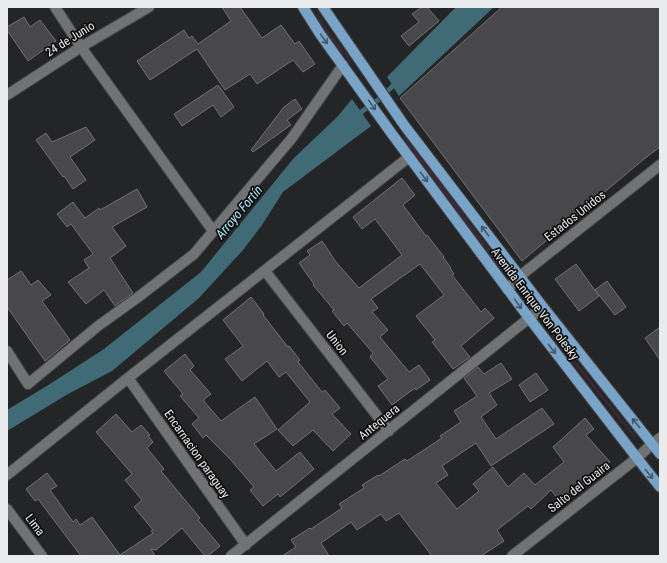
<svg xmlns="http://www.w3.org/2000/svg" width="667" height="563" font-family="'Roboto Condensed',sans-serif">
<style>
.green{fill:#392936}
.water{fill:#406b76}
.lines{fill:none;stroke-linecap:round;stroke-linejoin:round}
.stream{stroke:#406b76;stroke-width:5}
.building{fill:#48474a;stroke:#727174}
.minor-casing{stroke:#424345;stroke-width:12}
.major-casing{stroke:#424345;stroke-width:12}
.minor{stroke:#717274;stroke-width:10}
.major{stroke:#79a3c7;stroke-width:10}
.oneway{stroke:#44586b}
.labels{text-anchor:middle;dominant-baseline:central;stroke-width:3.5;stroke-linejoin:round;paint-order:stroke}
.street-label{font-size:12px;fill:#eaebec;stroke:#0e0e0f}
.water-label{font-size:13px;font-style:italic;fill:#afebfc;stroke:#0e0e0f}
</style>
<rect width="100%" height="100%" fill="#242527"/>
<!-- green -->
<path class="green" d="M317 13H318L326 27 349 57 354 67C339 51 326 34 316 15L315 14Z
M402 133 410 142 502 266 501 268H499L407 144Z
M553 335H554L636 436 635 439 552 337Z"/>
<!-- water -->
<path class="water" d="M456 7H494L399 96 387 77Z
M352 99 371 126 283 192 262 225 243 250 199 298 112 371 68 394 7 431V410L50 384 104 349 201 272 293 159 338 116Z"/>
<g class="lines">
<!-- stream -->
<path class="stream" d="M357 115 378 100 397 82"/>
</g>
<!-- building -->
<path class="building" d="M222 7H240L262 38 281 25 295 44 299 41 315 64 303 72 293 60 257 84 250 74 225 90 197 49 150 80 137 61 184 30 189 38 192 36 198 44 231 21Z
M422 7H427L439 21 409 46 401 36 419 22 412 14Z
M502 7H660V147L644 159 522 261 400 98Z
M24 17 30 27 40 20 56 41 28 61 7 30V27Z
M218 85 234 107 221 117 213 105 182 126 174 114Z
M295 99 302 109 287 120 291 125 253 152 251 150 284 107Z
M86 127 95 140 70 157 86 180 73 189 64 176 63 177 36 140 46 133 52 142Z
M402 178 415 195 403 205 426 236 427 235 444 257H443L451 268H450L454 274 452 275 481 312 485 308 494 318 461 346 470 357 453 369 432 342 435 340 416 316 444 295 420 264 371 299 378 308 372 312 388 330 380 337 409 372 419 365 430 380 416 390 415 388 392 405 378 386 388 379 370 357 373 353 347 323 344 326 332 311 334 310 313 285 314 284 299 263 310 255 307 251 322 241 336 262 359 288 402 255 375 219 362 229 353 217Z
M137 189 147 207 112 227 126 246 110 258 133 293 115 306 104 290 86 304 68 282 89 268 84 260 93 254 71 224 67 227 57 214 73 202 85 218 99 208 100 210Z
M576 264 599 296 579 311 555 279Z
M21 271 31 285 38 280 51 295 42 301 70 340 45 361 7 307V280Z
M607 281 626 307 615 315 595 290Z
M251 297 264 314 263 315 288 347 289 346 300 360 298 362 322 392 325 390 340 408 332 414 351 434 333 451 313 430 293 446 278 430 310 402 286 372 279 377 267 361 242 381 225 359 243 346 223 320Z
M660 327V360L645 338Z
M185 354 194 366 190 370 211 394 203 400 221 421 255 397 277 429 254 444 276 471 300 452 314 469 280 497 278 494 263 506 250 490 254 487 230 459 206 435 203 438 192 424 199 418 180 396 183 394 164 371Z
M501 363 512 379 489 393 497 405 481 417 496 439 542 408 554 424 491 466 476 443 442 466 448 475 436 483 457 509 479 491 473 484 493 467 508 487 524 473 535 485 564 462 553 447 585 418 594 429 586 435 610 462 561 503 551 490 531 509 528 506 497 530 504 541 481 556H432L399 513 386 521 381 514 357 530 351 522 321 543 329 556H282L296 547 291 540 310 528 311 529 342 508 339 504 364 488 362 485 378 475 379 476 405 459 407 461 442 438 440 436 461 422 454 411 477 396 464 378 478 367 484 374Z
M536 373 548 390 530 402 519 385Z
M116 414 132 432 141 425 150 435 148 436 153 442 147 448 164 469 161 471 200 518 198 520 220 546 208 556H205L182 528 156 550 151 549 155 556H81L38 499 35 501 26 489 47 473 57 486 50 490 73 522 76 519 80 525 92 517 120 555 153 533 151 531 153 530 134 507 142 500 125 480 132 474 96 432Z"/>
<g class="lines">
<!-- minor casing -->
<g class="minor-casing">
<path id="minor" d="M55 7 81 47 213 231
M7 95 81 47 149 7
M265 271 389 431
M507 289 520 276 660 165
M7 351 28 384 98 326 137 298 194 254 292 138 343 65
M128 378 246 545
M7 475 128 378 409 157
M7 509 42 556
M231 556 543 307
M512 556 637 458 652 444 660 438"/>
</g>
<!-- major casing -->
<g class="major-casing">
<path id="major" d="M303 7 320 34 392 134 529 318 637 458 660 487
M323 7 404 125 543 307 660 454"/>
</g>
<!-- minor -->
<use href="#minor" class="minor"/>
<!-- major -->
<use href="#major" class="major"/>
</g>
<!-- one-way arrows -->
<defs><path id="oneway-shaft" d="M-6 0H5M1.5-3L5.5 0L1.5 3" fill="none" stroke-width="1.6" stroke-linecap="round" stroke-linejoin="round"/></defs>
<g class="oneway">
<use href="#oneway-shaft" transform="translate(324 39) rotate(54)"/>
<use href="#oneway-shaft" transform="translate(372 105) rotate(55)"/>
<use href="#oneway-shaft" transform="translate(424 177) rotate(53)"/>
<use href="#oneway-shaft" transform="translate(485 231) rotate(-127)"/>
<use href="#oneway-shaft" transform="translate(518 304) rotate(54)"/>
<use href="#oneway-shaft" transform="translate(552 349) rotate(52)"/>
<use href="#oneway-shaft" transform="translate(636 423) rotate(-129)"/>
<use href="#oneway-shaft" transform="translate(649 474) rotate(51)"/>
</g>
<g class="labels">
<!-- street labels -->
<g class="street-label">
<text transform="translate(70 39) rotate(-32)">24 de Junio</text>
<text transform="translate(575 216) rotate(-38)">Estados Unidos</text>
<text transform="translate(535 304) rotate(53)">Avenida Enrique Von Polesky</text>
<text transform="translate(337 343) rotate(52)">Union</text>
<text transform="translate(379 422) rotate(-39)">Antequera</text>
<text transform="translate(197 454) rotate(55)">Encarnacion paraguay</text>
<text transform="translate(579 487) rotate(-38)">Salto del Guaira</text>
<text transform="translate(35 525) rotate(53)">Lima</text>
</g>
<!-- water labels -->
<g class="water-label">
<text transform="translate(239 212) rotate(-50)">Arroyo Fortín</text>
</g>
</g>
<!-- border -->
<rect width="667" height="563" fill="none" stroke="#eaebec" stroke-width="16"/>
</svg>
